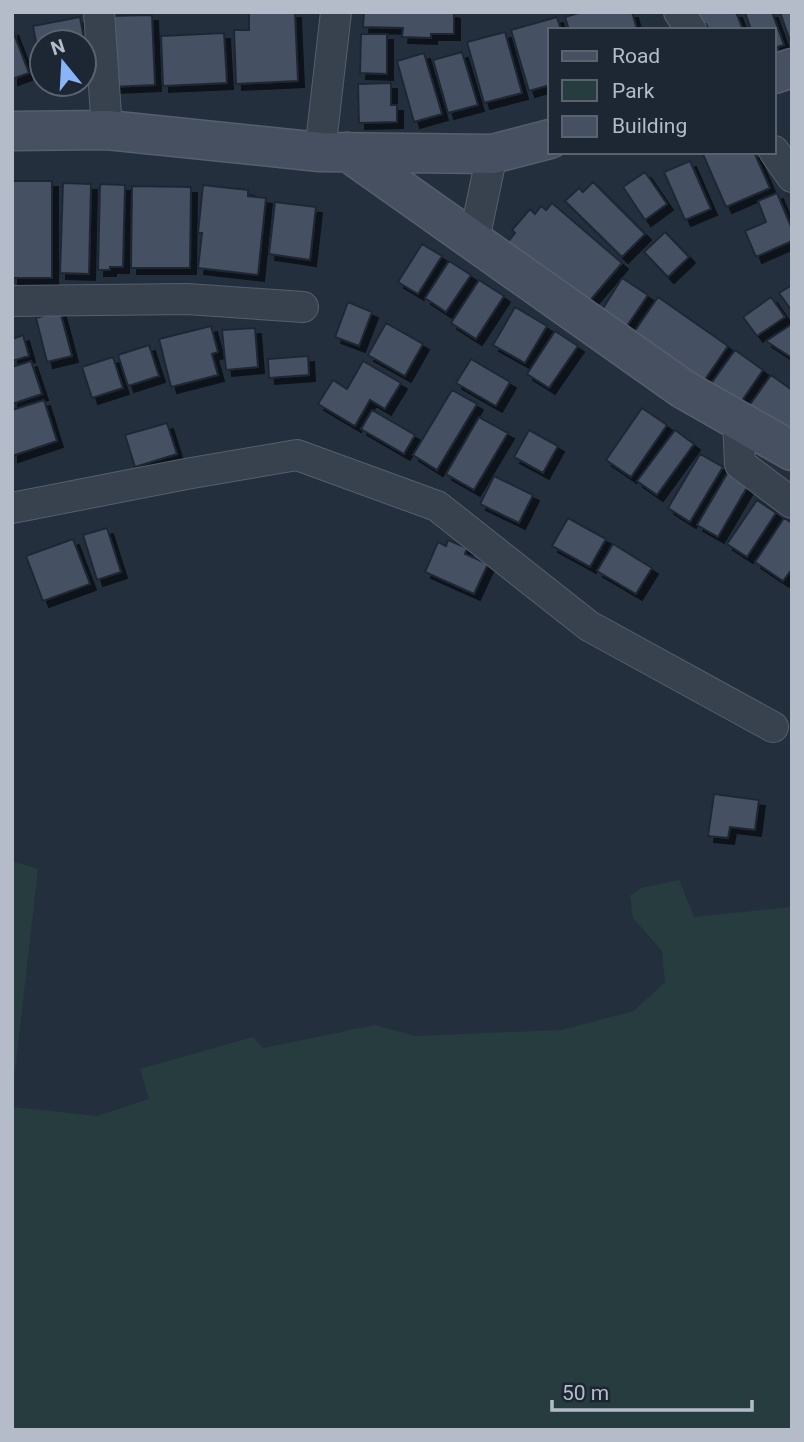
<svg xmlns="http://www.w3.org/2000/svg" width="804" height="1442" font-family="Roboto,sans-serif">
<style>
.green{fill:#263c3f}
.building{fill:#455162;stroke:#1f2835;stroke-width:2;filter:url(#shadow)}
.lines{fill:none;stroke-linecap:round;stroke-linejoin:round}
.street-casing{stroke:#565f6c;stroke-width:32}
.secondary-casing{stroke:#565f6c;stroke-width:41}
.street{stroke:#38414e;stroke-width:30}
.secondary{stroke:#465061;stroke-width:38}
</style>
<defs>
<filter id="shadow"><feDropShadow dx="6" dy="6" stdDeviation="0" flood-color="#0009"/></filter>
</defs>
<rect width="100%" height="100%" fill="#242f3e"/>
<!-- green -->
<path class="green" d="M12 861 38 869 12 1098Z
M679 880 694 917 792 907V1430H12V1107L97 1116 149 1099 140 1069 253 1037 263 1048 375 1025 415 1036 561 1030 634 1011 665 982 662 951 633 918 630 896 641 888Z"/>
<!-- building -->
<path class="building" d="M249 12H295L298 81 236 84 234 30H249Z
M364 12H451L454 13V34H431V38L402 37 403 28 363 27Z
M582 12H632L637 29 642 27 643 30H569L565 17Z
M696 12H736L743 30H709L706 24 701 26Z
M745 12H772L784 45 774 48V30H751Z
M780 12H792V41H790Z
M152 15 155 85 111 87 108 16Z
M80 17 89 66 84 67V42H42V74L33 26Z
M557 17 561 30H550V85L529 91 511 30Z
M12 29 29 73 12 79Z
M505 32 522 93 484 103 467 42Z
M224 33 227 83 163 86 161 36Z
M361 34H387V74L360 73Z
M462 52 478 105 448 113 433 60Z
M424 53 442 114 414 122 397 61Z
M391 83V105H397V122L359 123 358 84Z
M702 152H754L770 188 726 207Z
M690 161 711 209 685 220 664 172Z
M645 172 667 204 645 220 623 187Z
M12 181H52V278H12Z
M593 182 645 234 622 257 565 201 579 188 583 192Z
M63 183 91 184 89 274 60 273Z
M100 184 125 185 123 267H110V270H98Z
M203 185 248 190V196L266 198 258 275 198 268 202 233H198Z
M132 186 191 187 190 268H131Z
M777 193 792 229V241L756 257 745 231 766 222 758 201Z
M275 202 316 207 310 260 269 254Z
M552 203 622 263 588 303 545 268 542 272 507 243 515 233 512 230 530 209 535 214 541 206 546 210Z
M665 232 689 257 668 277 644 252Z
M422 244 442 256 418 294 398 282Z
M449 261 471 275 446 312 425 298Z
M622 278 648 295 627 326 602 310Z
M479 280 504 296 476 339 451 323Z
M792 285V311L779 293Z
M658 297 728 346 704 381 634 332Z
M771 297 785 317 757 336 743 317Z
M348 302 372 312 359 346 335 337Z
M515 307 547 326 525 363 493 345Z
M60 311 72 356 47 362 36 318Z
M386 323 423 344 405 376 368 355Z
M792 324V358L766 341Z
M211 326 218 352 212 354 218 375 171 387 159 339Z
M255 328 258 367 226 370 222 330Z
M555 331 578 346 549 388 527 374Z
M23 335 29 356 12 361V339Z
M149 345 159 376 128 386 118 355Z
M735 350 763 370 739 405 710 385Z
M308 356 309 375 269 378 268 359Z
M113 357 123 388 92 398 82 367Z
M471 359 510 382 496 406 456 383Z
M31 361 42 394 12 404V367Z
M363 361 401 383 385 409 370 400 355 426 318 404 333 380 347 389Z
M771 375 792 390V428L785 437 746 410Z
M452 390 477 404 437 470 413 455Z
M44 400 57 441 12 456V410Z
M642 408 667 425 631 477 606 460Z
M372 410 415 435 404 454 361 429Z
M479 417 508 433 474 490 446 474Z
M167 423 177 454 135 467 125 435Z
M529 430 558 446 543 473 514 457Z
M675 430 694 444 657 495 637 481Z
M700 454 723 467 690 522 668 508Z
M728 472 749 484 718 537 697 525Z
M494 476 533 495 519 523 480 504Z
M757 500 776 513 747 557 727 544Z
M568 518 606 539 590 567 552 546Z
M784 518 792 523V569L783 581 755 562Z
M107 528 121 572 97 580 83 535Z
M73 539 90 584 43 601 26 556Z
M448 540 467 548 465 554 488 564 474 594 425 572 438 542 446 546Z
M613 544 652 568 636 594 597 571Z
M714 794 759 800 755 830 730 827 728 838 708 836Z"/>
<g class="lines">
<!-- street casing -->
<g class="street-casing">
<path id="street" d="M99 12 107 130
M679 12 691 30
M774 151 792 177
M320 152 336 12
M474 240 492 154
M12 301 187 299 303 307
M738 421 740 464 792 503
M12 508 186 474 297 455 437 506 589 626 773 727"/>
</g>
<!-- secondary casing -->
<g class="secondary-casing">
<path id="secondary" d="M774 74 792 68
M12 131 107 130 320 152 492 154 550 139
M348 152 683 389 792 451"/>
</g>
<!-- street -->
<use href="#street" class="street"/>
<!-- secondary -->
<use href="#secondary" class="secondary"/>
</g>
<!-- border -->
<rect width="804" height="1442" fill="none" stroke="#b4bcc9" stroke-width="28"/>
<!-- legend -->
<rect x="548" y="28" width="228" height="126" fill="#1d2633" stroke="#59626f" stroke-width="2"/>
<rect x="562" y="51" width="35" height="10" fill="#465061" stroke="#59626f" stroke-width="2"/>
<text x="612" y="63" font-size="21" fill="#b4bcc9">Road</text>
<rect x="562" y="80" width="35" height="21" fill="#263c3f" stroke="#59626f" stroke-width="2"/>
<text x="612" y="98" font-size="21" fill="#b4bcc9">Park</text>
<rect x="562" y="116" width="35" height="21" fill="#455162" stroke="#59626f" stroke-width="2"/>
<text x="612" y="133" font-size="21" fill="#b4bcc9">Building</text>
<!-- north arrow -->
<g transform="translate(63 63) rotate(342)"><circle r="33" fill="#1d2633" stroke="#59626f" stroke-width="2"/>
<path d="M0-5L12 26L0 18L-12 26Z" fill="#8ab4f8"/>
<text y="-10" font-size="19" font-weight="bold" text-anchor="middle" fill="#b4bcc9">N</text>
</g>
<!-- scale -->
<path d="M552 1400v10h200v-10" fill="none" stroke="#b4bcc9" stroke-width="3.5"/>
<text x="562" y="1400" font-size="21" fill="#b4bcc9" stroke="#1d2633" stroke-width="5" paint-order="stroke">50 m</text>
</svg>
